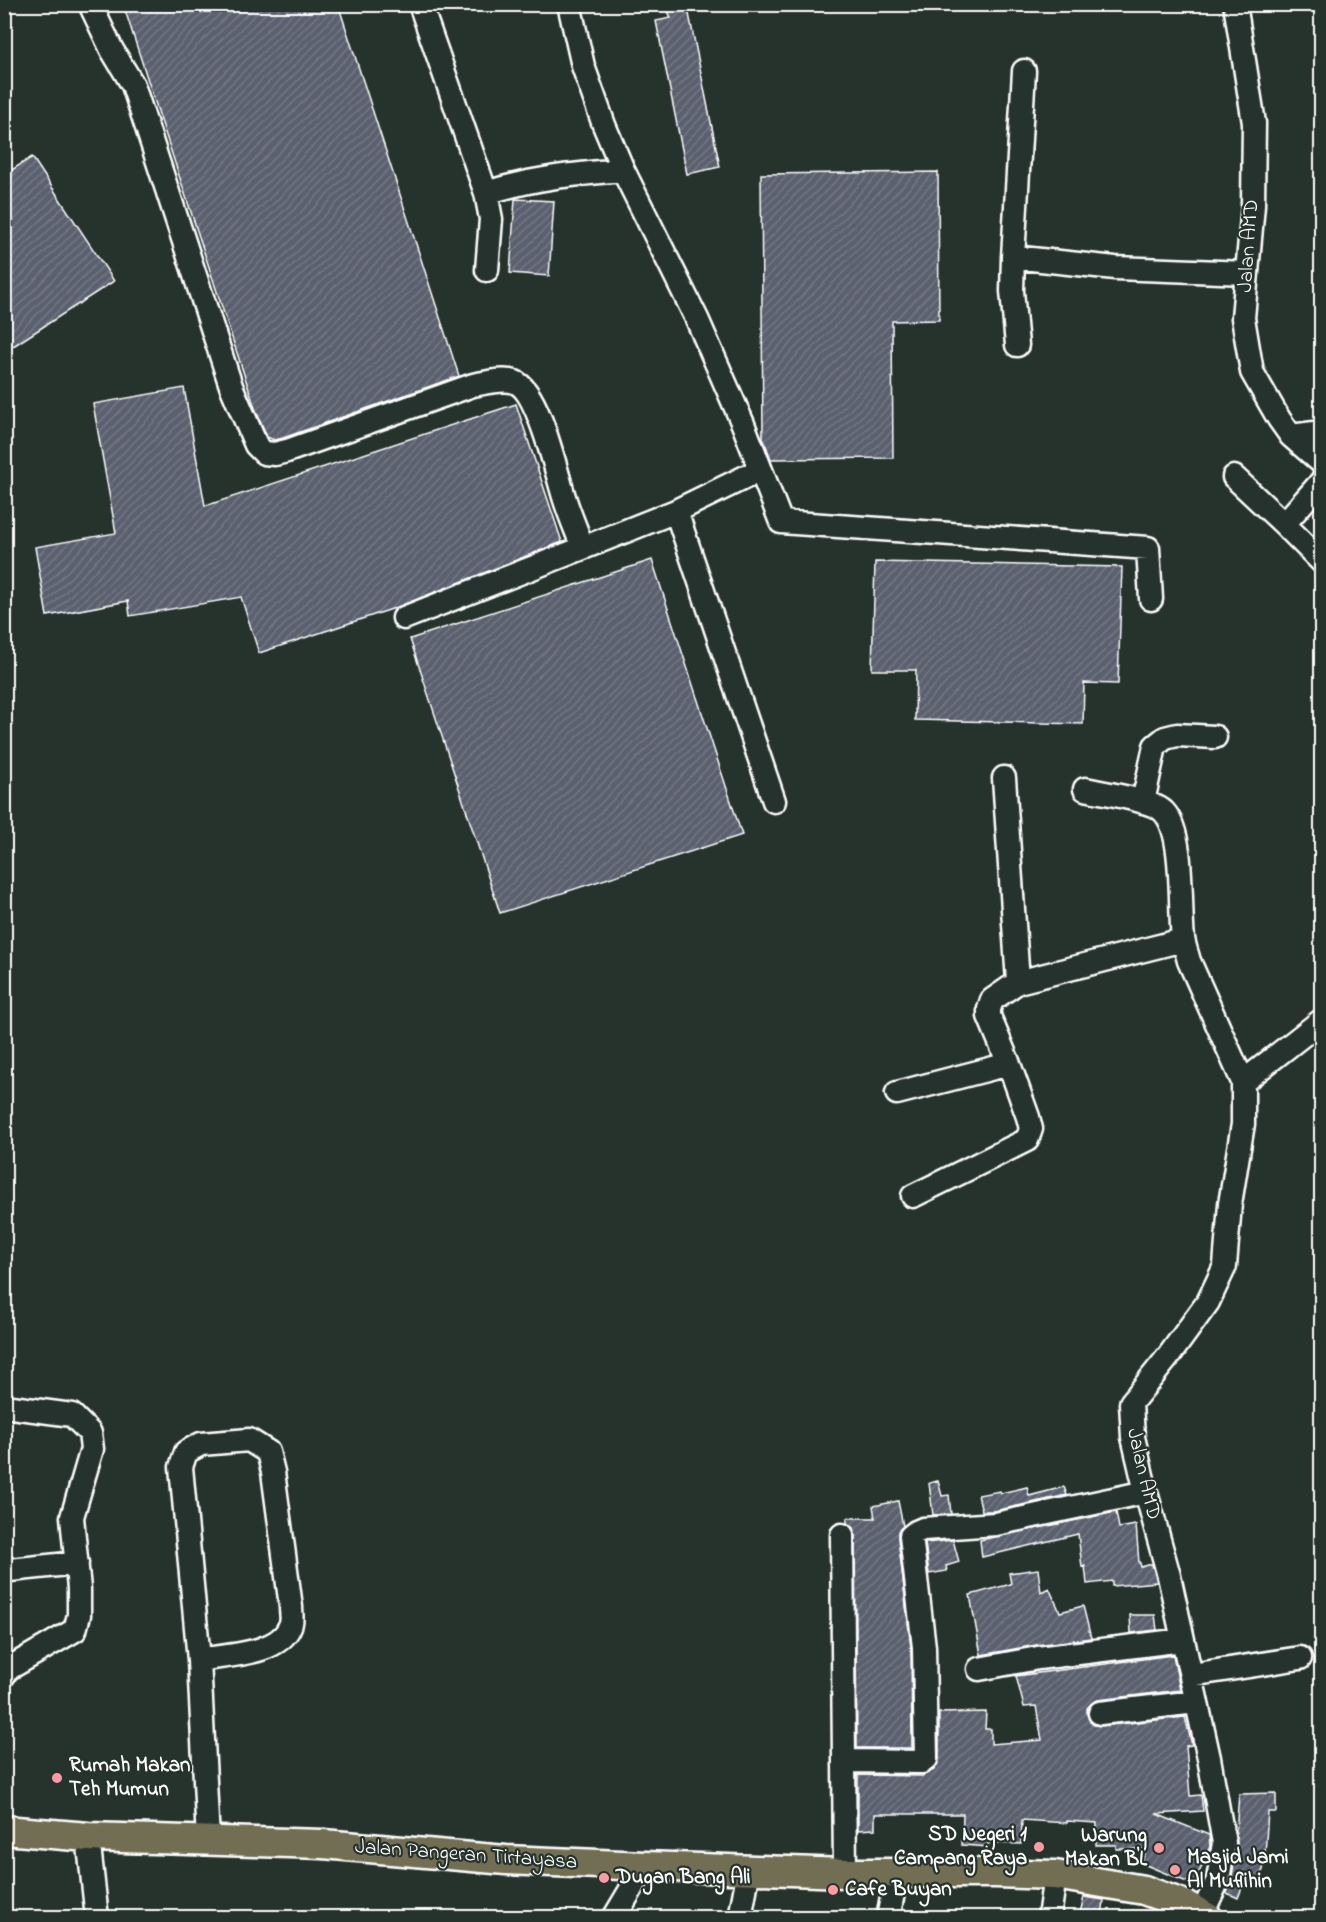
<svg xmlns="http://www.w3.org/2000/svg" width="1326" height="1922" font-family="'Indie Flower',sans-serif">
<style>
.building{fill:url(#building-hatch);stroke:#fff;stroke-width:1.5}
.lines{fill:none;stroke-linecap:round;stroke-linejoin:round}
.minor-casing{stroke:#fff;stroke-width:27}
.major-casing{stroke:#fff;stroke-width:33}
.minor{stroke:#26332d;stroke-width:22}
.major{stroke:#726e52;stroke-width:28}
.poi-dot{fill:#ff9aa2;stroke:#26332d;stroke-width:2}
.labels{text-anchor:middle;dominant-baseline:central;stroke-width:4.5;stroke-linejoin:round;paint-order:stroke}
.street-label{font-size:21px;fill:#fff;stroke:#26332d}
.poi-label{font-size:21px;font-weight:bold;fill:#fff;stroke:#26332d;text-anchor:start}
</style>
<defs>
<pattern id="building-hatch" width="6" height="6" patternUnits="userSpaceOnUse" patternTransform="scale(1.5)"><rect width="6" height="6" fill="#5a606e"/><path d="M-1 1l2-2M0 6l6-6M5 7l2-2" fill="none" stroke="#737884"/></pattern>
</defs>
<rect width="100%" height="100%" fill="#26332d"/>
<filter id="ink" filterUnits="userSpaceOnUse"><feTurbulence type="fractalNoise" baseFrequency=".0167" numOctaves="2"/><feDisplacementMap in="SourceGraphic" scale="12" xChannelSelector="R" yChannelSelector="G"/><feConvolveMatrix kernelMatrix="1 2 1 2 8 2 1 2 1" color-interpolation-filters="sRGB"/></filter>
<g filter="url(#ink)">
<!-- building -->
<path class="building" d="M123 4H338L459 376 283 438 274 440 267 437 255 408Z
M665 4H687L720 167 687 174 656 21 671 18Z
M32 157 114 281 4 352V175Z
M938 172 939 320 892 321 893 458 771 459 763 438 761 174Z
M515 199 554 201 549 276 510 273Z
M184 388 205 506 516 404 562 542 395 608 259 653 241 597 130 616 128 601 47 616 35 547 116 533 93 404Z
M652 560 742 835 500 913 410 639Z
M875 562 1122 567 1118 684 1084 683 1083 724 915 720 916 670H872Z
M938 1481 942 1496 949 1495 951 1514 933 1515 929 1483Z
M1027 1487 1029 1496 1064 1487 1067 1495 994 1511H982L978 1495 1000 1491 1001 1493Z
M898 1501 903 1526 898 1531V1538L911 1648 912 1748H857L855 1535 853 1528 847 1523V1518H875L873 1506Z
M1116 1512 1119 1528 1136 1525 1139 1563H1140L1141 1567 1152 1564 1157 1582 1112 1586V1581L1087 1584 1085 1566 1082 1567 1078 1534 982 1557 980 1540Z
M953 1540 959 1562 946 1566 947 1571 929 1574 925 1543Z
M1038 1569 1041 1592 1049 1588 1060 1612 1083 1606 1091 1638 1036 1645 981 1655 970 1595 1011 1584 1009 1573Z
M1130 1615H1155L1157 1630 1131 1633Z
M1173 1655 1180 1690 1098 1700 1092 1703 1087 1708V1714L1090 1721 1094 1725 1101 1726 1185 1717 1192 1745 1186 1746 1190 1796 1201 1795 1203 1811 1156 1814 1209 1835 1210 1846 1194 1885 1141 1863 1147 1849H1116V1845H1096L1097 1823 1067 1821V1823L1022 1820 1021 1844 988 1843V1847L962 1845 963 1814H875V1829L858 1830V1775L922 1776 934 1770 939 1759V1713L986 1712 985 1729H991V1744L1042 1740 1036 1706 1024 1707 1016 1676Z
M1276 1793V1812H1268L1265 1854 1267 1855 1259 1884 1245 1880 1238 1898 1227 1893 1231 1882 1237 1845 1236 1833 1239 1794Z
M1084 1897 1104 1900 1102 1917H1079Z"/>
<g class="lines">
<!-- minor casing -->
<g class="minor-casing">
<path id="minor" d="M90 4 112 50 133 85 231 386 256 445 264 453 275 454 287 451 473 385C485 383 503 378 515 382 539 391 557 476 565 500 570 516 577 532 583 548L676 511 760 470
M420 4 486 193C533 178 574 174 623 170
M569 4 583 66 604 125 623 170 697 319 743 424 781 522 1148 548 1151 599
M1235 4 1254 123 1253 205 1243 318 1252 372 1279 419 1291 436 1322 463
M486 193 491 219 487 270
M1013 257 1024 71
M1017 345 1012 291 1013 257 1115 268 1247 273
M1291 436 1322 432
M1234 477 1284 524 1322 562
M676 511 774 801
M1284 524 1322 481
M404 618 583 548
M1004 778 1018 982
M1085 789C1103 793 1153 800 1164 812 1185 834 1179 907 1183 938 1184 946 1187 953 1189 961L1243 1082
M1143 802 1155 746 1165 738 1177 735 1215 737
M897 1093 1009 1064 989 1016V1009L992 1000 1018 982 1183 940
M913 1196 1027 1140 1031 1129 1028 1117 1009 1064
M4 1406 72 1415 90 1433 92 1449 72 1517 79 1589V1615L75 1630 6 1670 4 1675
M842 1535 845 1873
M4 1568 10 1570 77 1563
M199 1660C226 1655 279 1655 290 1626 293 1621 291 1613 291 1607L273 1472 268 1452 249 1440 201 1444 186 1452 181 1467 199 1660 208 1841
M979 1669 1038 1658 1183 1640
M1191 1675 1300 1658
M1100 1713 1196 1702
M845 1761 922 1762 926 1759 924 1647 911 1536 916 1532 923 1529 996 1524 1146 1492
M88 1837 97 1918
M1202 1914 1218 1880 1224 1843 1209 1758 1169 1576 1146 1492 1133 1437 1131 1403 1168 1357 1208 1302 1225 1266 1230 1204 1243 1124V1082L1322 1020
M614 1918 645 1866
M740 1918 749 1869
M888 1918 897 1873
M1049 1918 1055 1875"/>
</g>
<!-- major casing -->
<g class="major-casing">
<path id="major" d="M4 1830 88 1837 323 1844 506 1860 645 1866 845 1873H995L1055 1875 1144 1890 1185 1905 1208 1918"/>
</g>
<!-- minor -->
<use href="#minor" class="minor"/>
<!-- major -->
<use href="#major" class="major"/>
</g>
</g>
<!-- markers -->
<g class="poi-dot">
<circle cx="57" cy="1778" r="6"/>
<circle cx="1039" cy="1847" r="6"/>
<circle cx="1159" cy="1848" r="6"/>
<circle cx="1175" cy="1870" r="6"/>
<circle cx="604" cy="1878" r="6"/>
<circle cx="833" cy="1890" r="6"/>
</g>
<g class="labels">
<!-- street labels -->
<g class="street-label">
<text transform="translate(1249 246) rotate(-86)">Jalan AMD</text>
<text transform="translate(1143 1474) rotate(77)">Jalan AMD</text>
<text transform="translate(466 1855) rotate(4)">Jalan Pangeran Tirtayasa</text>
</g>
<!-- poi labels -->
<g class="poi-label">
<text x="69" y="1766">Rumah Makan<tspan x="69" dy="24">Teh Mumun</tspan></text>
<text x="1027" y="1835" text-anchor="end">SD Negeri 1<tspan x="1027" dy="24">Campang Raya</tspan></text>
<text x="1147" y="1836" text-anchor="end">Warung<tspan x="1147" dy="24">Makan BL</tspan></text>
<text x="1187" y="1858">Masjid Jami<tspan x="1187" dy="24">Al Muflihin</tspan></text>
<text x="616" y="1878">Dugan Bang Ali</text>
<text x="845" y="1890">Cafe Buyan</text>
</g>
</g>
<!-- margin -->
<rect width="1326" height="1922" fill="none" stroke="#26332d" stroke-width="24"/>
<rect x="12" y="12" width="1302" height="1898" fill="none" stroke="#fff" stroke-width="2" filter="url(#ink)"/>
</svg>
